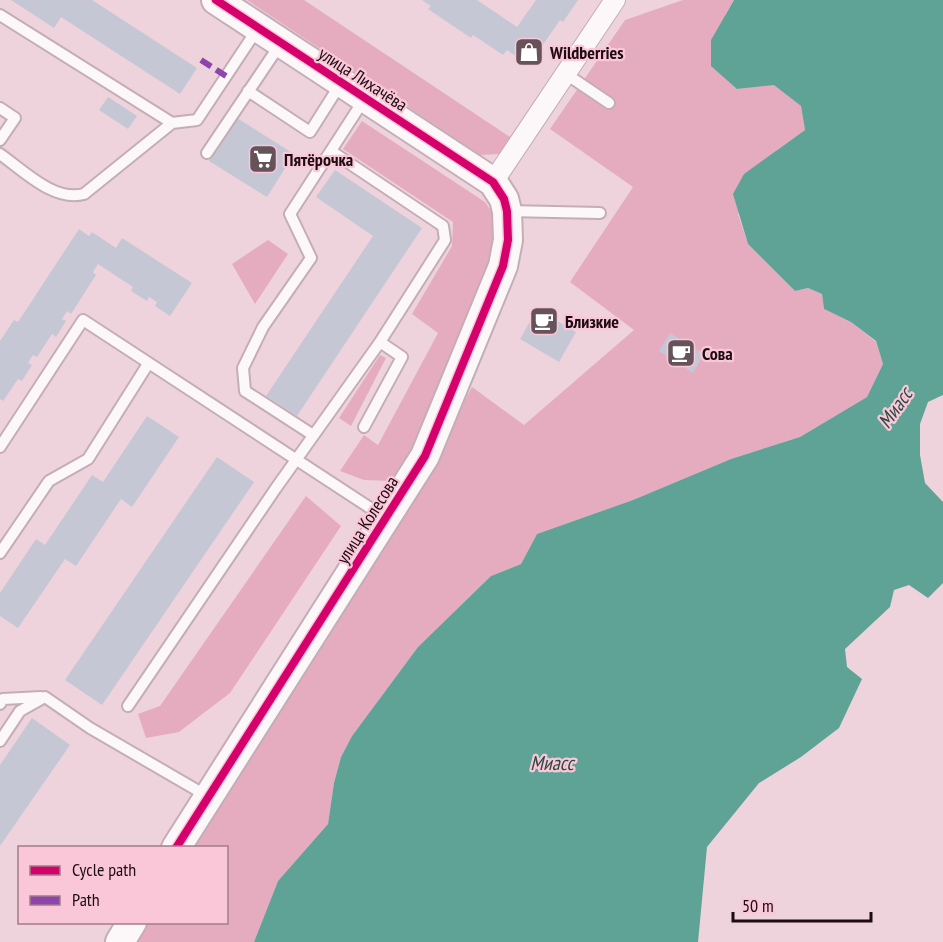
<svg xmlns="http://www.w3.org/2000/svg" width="943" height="942" font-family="'PT Sans Narrow',sans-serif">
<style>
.green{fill:#e5acc0}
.water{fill:#5fa397}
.building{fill:#c5c7d4}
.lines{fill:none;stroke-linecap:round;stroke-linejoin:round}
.lane-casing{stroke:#c4aeb6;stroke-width:14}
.street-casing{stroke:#c4aeb6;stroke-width:22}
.secondary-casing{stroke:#c4aeb6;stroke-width:32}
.lane{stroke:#fcf8fa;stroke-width:10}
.street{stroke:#fcf8fa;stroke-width:20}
.secondary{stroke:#fcf8fa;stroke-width:28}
.quiet{stroke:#8e44ad;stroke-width:6;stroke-dasharray:12 6;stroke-linecap:butt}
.cycleway-casing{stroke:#fac7d8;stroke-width:11}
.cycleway{stroke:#d6006c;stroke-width:8}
.labels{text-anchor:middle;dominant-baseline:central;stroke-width:4.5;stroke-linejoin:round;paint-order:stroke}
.poi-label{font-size:18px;font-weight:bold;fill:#1d0c12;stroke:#fac7d8;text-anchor:start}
.street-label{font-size:18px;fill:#1d0c12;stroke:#fac7d8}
.water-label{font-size:20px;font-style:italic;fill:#2b4a42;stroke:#fac7d8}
</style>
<rect width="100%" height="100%" fill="#eed3dc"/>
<!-- green -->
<path class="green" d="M247 0H304L513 139 499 154 480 155Z
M683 0H734L725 15 737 89 774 84 801 106 805 130 777 150 738 214 748 244 795 291 808 288 822 294 824 309 851 322 876 342 883 364 867 397 800 437 731 459 633 500 537 534 521 564 491 576 418 647 352 736 341 757 334 783 328 824 278 881 254 942H127L139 923 226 922V848L186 847 432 461 472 387 524 425 634 330 570 282 633 187 550 129 625 20Z
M362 121 485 202 494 215 495 254 412 456 391 481 364 480 340 471 364 435 378 445 438 333 412 314 452 246 453 222 343 149Z
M268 240 288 254 255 304 232 264Z
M380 355 386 358 351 426 339 418Z
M306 496 341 526 230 693 179 732 146 738 138 714 160 706Z"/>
<!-- water -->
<path class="water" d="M734 0H943V395L928 402 920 424V455L925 483 943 502V583L928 598 909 585 894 590 890 607 845 649 847 667 862 679 839 728 801 757 759 783 707 847 698 942H254L278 881 328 824 334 783 341 757 352 736 418 647 491 576 521 564 537 534 633 500 731 459 800 437 867 397 883 364 876 341 851 322 824 309 822 294 808 288 795 291 748 244 733 194 744 174 805 130 801 106 774 85 737 89 711 66V40Z"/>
<!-- building -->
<path class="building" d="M11 0H92L197 68 180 94 61 17 54 28Z
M422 0H477L517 27 536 0H578L563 22 560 20 529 65 507 50 503 55 473 35 471 38 428 9 431 6Z
M108 97 137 116 128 129 99 110Z
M237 118 294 154 267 197 209 161Z
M335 170 422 228 297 416 266 396 373 236 316 197Z
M79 229 89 236 92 232 116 248 122 238 192 283 170 316 155 306 157 302 149 297 147 301 131 291 133 287 98 264 93 272 96 275 71 314 67 311 62 319 66 321 56 337 52 334 37 357 33 355 28 363 32 365 22 381 18 379 3 401 0 399V341L14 320 18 322Z
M537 309 576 332 559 362 520 339Z
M670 333 704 354 693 373 659 351Z
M147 416 179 437 132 507 121 499 76 566 65 559 18 628 0 616V593L36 539 45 545 92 475 103 482Z
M217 457 254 482 102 705 65 680Z
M32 718 70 745 0 846V765Z"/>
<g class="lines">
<!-- lane casing -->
<g class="lane-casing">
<path id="lane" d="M0 15 172 123 197 120 258 28
M566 74 609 103
M248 91 310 132 341 83
M0 108 15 118 0 140
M207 153 281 43
M0 154C24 171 54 202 84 194L172 123
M507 211 600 213
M364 427 402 357 380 342
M313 435 245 391 243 368 263 327 311 258 290 214 365 98
M0 447 83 320 384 517
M0 553 49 481 88 459 148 364
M0 704 3 699 41 697
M128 706 276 488 380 342 445 240 443 226 331 151
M0 741 20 711 45 697 90 728 207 796"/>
</g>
<!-- street casing -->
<g class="street-casing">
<path id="street" d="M493 182 615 0"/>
</g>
<!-- secondary casing -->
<g class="secondary-casing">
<path id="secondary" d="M176 848 425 456 503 266 508 240 507 211 504 199 493 182 216 0
M120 942 132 922"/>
</g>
<!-- lane -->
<use href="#lane" class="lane"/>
<!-- street -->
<use href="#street" class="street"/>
<!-- secondary -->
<use href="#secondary" class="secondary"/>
<!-- quiet -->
<path class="quiet" d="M201 60 226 76"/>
<!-- cycleway casing -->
<g class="cycleway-casing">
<path id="cycleway" d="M176 848 425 456 503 266 508 240 507 211 504 199 493 182 216 0"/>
</g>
<!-- cycleway -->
<use href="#cycleway" class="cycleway"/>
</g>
<!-- icons -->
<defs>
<g id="shop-square" transform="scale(1.5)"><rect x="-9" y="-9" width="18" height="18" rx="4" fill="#665259" stroke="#fac7d8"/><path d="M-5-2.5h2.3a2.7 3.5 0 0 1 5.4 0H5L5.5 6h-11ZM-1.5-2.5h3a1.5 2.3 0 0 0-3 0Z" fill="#fff"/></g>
<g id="supermarket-square" transform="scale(1.5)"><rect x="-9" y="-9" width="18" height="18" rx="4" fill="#665259" stroke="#fac7d8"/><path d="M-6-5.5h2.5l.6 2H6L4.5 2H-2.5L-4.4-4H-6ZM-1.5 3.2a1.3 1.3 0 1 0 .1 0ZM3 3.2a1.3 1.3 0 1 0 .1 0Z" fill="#fff"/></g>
<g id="cafe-square" transform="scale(1.5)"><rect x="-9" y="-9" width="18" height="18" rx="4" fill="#665259" stroke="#fac7d8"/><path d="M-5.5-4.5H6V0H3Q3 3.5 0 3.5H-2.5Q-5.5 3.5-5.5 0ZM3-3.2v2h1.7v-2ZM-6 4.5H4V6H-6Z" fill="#fff"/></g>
</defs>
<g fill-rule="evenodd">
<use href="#shop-square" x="529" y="52"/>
<use href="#supermarket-square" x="263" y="159"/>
<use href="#cafe-square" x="544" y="321"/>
<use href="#cafe-square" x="681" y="353"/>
</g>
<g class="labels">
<!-- poi labels -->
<g class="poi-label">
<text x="550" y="52">Wildberries</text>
<text x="284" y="159">Пятёрочка</text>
<text x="565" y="321">Близкие</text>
<text x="702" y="353">Сова</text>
</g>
<!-- street labels -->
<g class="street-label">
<text transform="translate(363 79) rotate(33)">улица Лихачёва</text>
<text transform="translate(367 520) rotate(-58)">улица Колесова</text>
</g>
<!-- water labels -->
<g class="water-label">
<text transform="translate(895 408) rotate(-55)">Миасс</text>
<text x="552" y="763">Миасс</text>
</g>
</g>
<!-- legend -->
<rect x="18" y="846" width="210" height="78" fill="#fac7d8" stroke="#a27c89" stroke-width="1.5"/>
<rect x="30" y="866" width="30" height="9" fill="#d6006c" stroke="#a27c89" stroke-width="1.5"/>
<text x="72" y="876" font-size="18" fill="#1d0c12">Cycle path</text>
<rect x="30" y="896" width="30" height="9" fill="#8e44ad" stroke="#a27c89" stroke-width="1.5"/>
<text x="72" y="906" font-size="18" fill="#1d0c12">Path</text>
<!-- scale -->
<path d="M733 912v9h138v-9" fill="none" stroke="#1d0c12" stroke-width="3"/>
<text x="742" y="912" font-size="18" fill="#1d0c12" stroke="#fac7d8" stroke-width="4.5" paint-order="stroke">50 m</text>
</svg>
